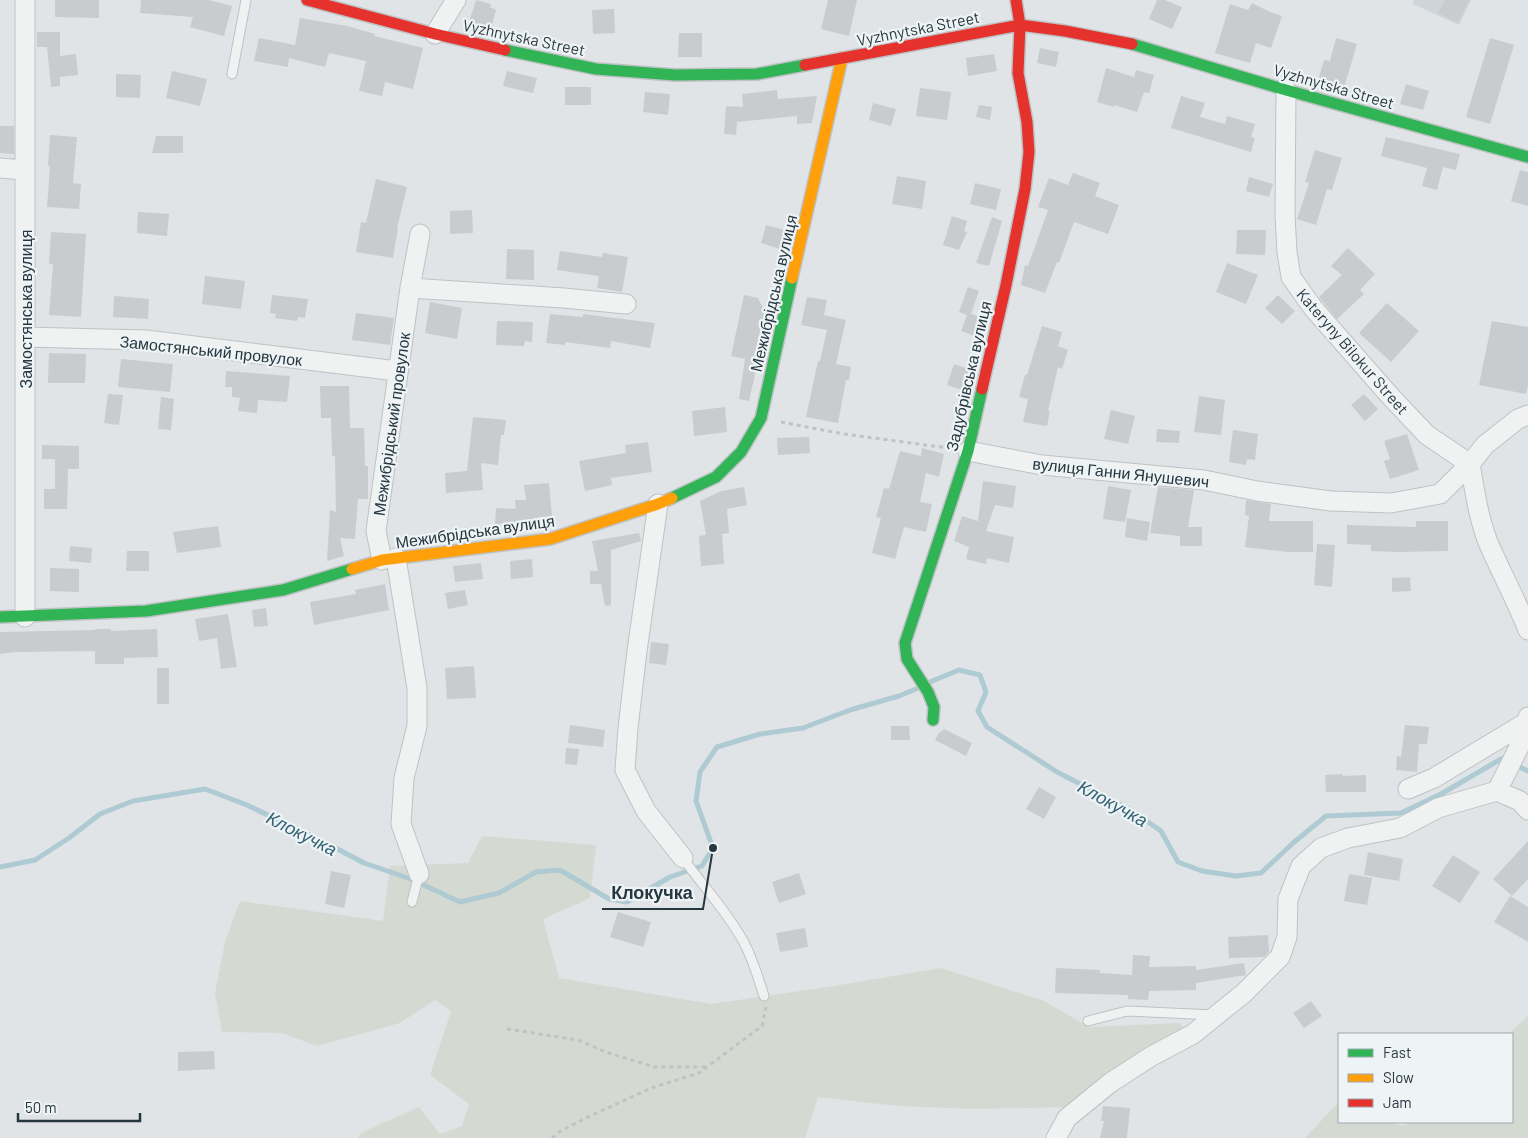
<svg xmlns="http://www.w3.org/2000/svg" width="1528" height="1138" font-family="Barlow,sans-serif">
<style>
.built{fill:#ced5d9}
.green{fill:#d4dad1}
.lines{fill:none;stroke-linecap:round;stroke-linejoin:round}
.stream{stroke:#aecad2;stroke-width:5}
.building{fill:#c8ccce}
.lane-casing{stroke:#bec2c4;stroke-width:11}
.street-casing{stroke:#bec2c4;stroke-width:21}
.fast-casing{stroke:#bec2c4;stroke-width:14}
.slow-casing{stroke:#bec2c4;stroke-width:14}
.jam-casing{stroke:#bec2c4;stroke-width:14}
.path{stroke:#bec3c4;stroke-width:3;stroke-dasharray:4 4;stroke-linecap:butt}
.lane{stroke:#f0f2f2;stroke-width:9}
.street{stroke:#f0f2f2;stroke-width:19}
.fast{stroke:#30b455;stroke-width:11}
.slow{stroke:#ff9f0a;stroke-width:11}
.jam{stroke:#e5322d;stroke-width:11}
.labels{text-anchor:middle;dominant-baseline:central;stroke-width:4.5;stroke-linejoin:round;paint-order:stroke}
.street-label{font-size:16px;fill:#27373f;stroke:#eef3f6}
.water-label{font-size:18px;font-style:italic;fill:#316374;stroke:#eef3f6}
.leader{fill:none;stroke:#27373f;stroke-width:2}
.callout-dot{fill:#27373f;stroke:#eef3f6;stroke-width:2}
.callout-label{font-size:18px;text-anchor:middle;font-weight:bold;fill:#27373f;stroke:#eef3f6;stroke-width:4.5;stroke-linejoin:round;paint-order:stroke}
</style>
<rect width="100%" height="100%" fill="#e0e4e6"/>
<!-- built -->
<path class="built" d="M1414 0H1471L1459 25 1413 4Z"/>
<!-- green -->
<path class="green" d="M482 836 596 845 590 898 543 919 559 978 711 1004 828 987 941 968 1044 1001 1089 1027 1180 1023 1186 1035 1071 1107 975 1109 898 1106 818 1097 805 1138H358L361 1133 419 1107 440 1134 462 1126 469 1104 430 1075 451 1011 435 1000 400 1023 317 1046 282 1033 222 1032 215 993 225 942 240 901 383 921 390 866 468 863Z
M1528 1016V1138H1305L1336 1105 1339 1106V1122H1389L1403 1126 1408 1122H1512V1034H1508Z"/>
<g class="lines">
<!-- stream -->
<path class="stream" d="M930 682 959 670 980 675 986 692 978 711 987 727 1057 772 1131 810 1161 831 1178 862 1202 871 1236 876 1261 873 1293 843 1326 816 1401 813 1441 794 1501 759 1507 762
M1515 765 1528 771
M0 867 35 860 69 838 100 814 133 801 205 789 247 805 330 845 364 863 411 879 460 902 499 893 536 872 560 870 609 899 627 902 670 877 702 866 713 848 696 801 700 772 717 747 760 734 803 728 850 710 899 696 916 689"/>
</g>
<!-- building -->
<path class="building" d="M55 0H99V18L55 17Z
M141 0H209L232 6 224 36 190 27 193 17 140 13Z
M476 0 491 4 490 7 496 10 491 29 469 22Z
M828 0H857L849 36 821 29Z
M1157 0H1165L1182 7 1172 29 1149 19Z
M1445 0H1469L1458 23 1438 13Z
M1252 3 1268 11 1282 16 1271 48 1256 43 1250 63 1215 53 1230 4 1248 10Z
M614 9 615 33 593 34 592 10Z
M300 18 347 26 375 34 374 36 423 48 413 89 385 82 382 96 359 91 366 61 329 53 325 67 289 58 288 67 254 61 259 38 295 45Z
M37 32H60V56L76 54 78 75 60 77V86L51 87 47 47H37Z
M679 33H702V57H678Z
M1336 38 1357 44 1344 88 1318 81 1324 60 1330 61Z
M1490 38 1514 45 1490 124 1466 117Z
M1040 48 1059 52 1056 67 1037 63Z
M994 54 997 71 968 76 966 58Z
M1106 68 1134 77 1136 70 1154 75 1149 93 1144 92 1137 112 1114 105V107L1097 102Z
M172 71 207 79 200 106 166 98Z
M507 71 537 78 533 93 503 86Z
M116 74 141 75 140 98 116 97Z
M1406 84 1429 91 1423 110 1400 104Z
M565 87H591V105H565Z
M920 88 951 92 947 120 916 116Z
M777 90 778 99 817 96 812 123 797 124V116L737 122 736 135 724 134 726 106 743 107 742 94Z
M645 92 670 94 668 115 643 112Z
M1181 96 1205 103 1200 117 1225 124 1227 116 1255 124 1251 137 1255 138 1251 152 1171 128Z
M873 103 896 109 891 126 869 120Z
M979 105 992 107 990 120 976 117Z
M0 126H14V154L0 153Z
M50 135 77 137 73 183 81 184 79 209 47 207 50 166H48Z
M156 136H183V153H152Z
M1386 137 1460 154 1456 170 1443 167 1437 190 1422 186 1427 168 1381 156Z
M1315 150 1342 158 1332 190 1327 189 1316 225 1297 219 1309 183 1305 182Z
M1520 170 1528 172V206L1511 201Z
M1073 173 1100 183 1095 196 1119 205 1108 234 1074 222 1059 263 1057 262 1045 293 1021 285 1025 265 1028 266 1048 210 1038 207 1049 178 1068 185Z
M897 176 926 181 922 209 892 204Z
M1249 177 1273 184 1269 197 1246 191Z
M376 179 407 187 397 228H398L393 258 356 252 361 222 366 223Z
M975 183 1001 189 996 210 970 204Z
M472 210 473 233 450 234V211Z
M138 212 169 214 167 236 137 233Z
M952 216 967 221 964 231 967 232 959 250 943 245Z
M992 217 1002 221 989 266 976 263Z
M766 225 788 231 783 250 761 243Z
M1237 230H1266L1265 255 1236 254Z
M51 232 86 234 81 317 49 315 53 264H49Z
M1348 248 1375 274 1360 290 1364 294 1337 319 1319 297 1342 275 1331 266Z
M507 249 534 250V280L506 279Z
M560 251 602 257 603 253 628 257 622 292 597 288 599 276 557 270Z
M1227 263 1258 275 1246 304 1216 292Z
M205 276 245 281 241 309 202 304Z
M968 287 979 291 971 314 983 318 977 337 961 331 967 315 959 312Z
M272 295 308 299 305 318 298 317 297 321 275 318 276 314 270 313Z
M744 295 758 298 768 318 749 401 739 399 745 359 731 356Z
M1278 295 1295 311 1282 324 1265 308Z
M114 296 149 299 148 319 113 317Z
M807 297 827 300 824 315 846 320 836 364 851 367 849 380H846L838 423 806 417 818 361H820L827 330 801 325Z
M430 302 462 308 457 339 425 333Z
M1387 303 1419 331 1391 362 1359 333Z
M356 313 394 318 390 345 352 340Z
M550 314 583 317V314L655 323 650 348 611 341 610 348 565 342V345L546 343Z
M497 321 533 322 532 342 525 341 524 346 496 345Z
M1492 321 1528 327V385L1526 394 1479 385Z
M1042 326 1062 332 1058 346 1068 350 1062 369 1058 367 1048 411H1050L1047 426 1023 422 1028 399 1019 397 1025 375H1027Z
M49 353 86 354 85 383H48Z
M121 359 173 364 170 392 118 387Z
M954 364 969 369 962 390 947 385Z
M226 371 290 376 287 402 258 400 257 413 238 411 240 398 232 397V387H225Z
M320 386H349L350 428H364L365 466H368V499H358L355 539 340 538 344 556 327 561 330 510 336 512 335 456H332L331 418H321Z
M108 394 123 395 119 425 104 423Z
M1364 394 1378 409 1365 421 1351 405Z
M1199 396 1225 400 1221 435 1194 432Z
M161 397 174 399 171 430 158 429Z
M725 407 727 432 694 436 692 411Z
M1111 410 1135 416 1128 444 1104 439Z
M473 417 506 420 504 435H501L498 465 481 463 483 490 446 493 445 473 467 471Z
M1157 429 1180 431 1179 443 1156 442Z
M1233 430 1258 434 1255 460 1247 459 1246 465 1229 462Z
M1407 434 1419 470 1390 479 1384 461 1390 459 1384 441Z
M809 437 810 453 778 455 777 438Z
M648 442 652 472 611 478 612 485 585 491 579 461 626 453 625 445Z
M42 445 79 446V469H68L67 509H44V489H55V459H42Z
M922 448 944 454 939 477 926 473 920 502 932 504 926 532 904 527 895 559 872 553 881 518 876 517 884 488 889 489 900 451 921 456Z
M983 481 1016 486 1013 508 995 505 986 531 1014 537 1009 563 987 558 986 564 966 559 969 547 954 541 962 516 978 521Z
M549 483 552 516 539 517V521L495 524 496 508 516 509 515 500H526L524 485Z
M1108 486 1131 490 1125 522 1103 519Z
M744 487 747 505 727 509 729 533 722 534 724 564 701 566 699 536 706 535 700 501 721 491Z
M1158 487 1194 490 1188 527H1202V546H1180V536L1150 533Z
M1246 500 1271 504 1269 521H1313V552H1288L1245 547 1249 516 1245 515Z
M1127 518 1150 522 1147 541 1125 537Z
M1416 521H1448V551L1398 552 1371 551V545L1347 544V525L1416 527Z
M218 526 221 547 177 553 173 532Z
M639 533 641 541 611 550V605L605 606 601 584H590V571H598L592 541Z
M1317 544 1335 545 1332 587 1314 585Z
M70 546 92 548 91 563 69 561Z
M127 551H149V571H126Z
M532 559 533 577 511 579 510 561Z
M481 563 483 579 455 582 453 566Z
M50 568 79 569V592L50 591Z
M1410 577 1411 591 1392 592V578Z
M385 584 389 610 314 625 310 602 356 594 355 590Z
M465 590 468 605 448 609 445 593Z
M266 608 268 626 254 627 252 610Z
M228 614 237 667 221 669 217 638 199 641 195 619Z
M95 629H111V631L157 629 158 657 124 658V664H95V651L15 652 0 654V632L95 630Z
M651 642 669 644 666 665 649 663Z
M474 666 476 698 447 699 445 668Z
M157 668H169V704H157Z
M570 725 605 730 603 747 568 743Z
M1405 725 1429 727 1427 744H1419L1417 772 1396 770 1397 756 1401 757Z
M891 726H909L910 740H891Z
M944 729 972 743 966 756 935 740 938 734Z
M566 748 579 749 577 765 565 764Z
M1343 774V776L1366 775V792H1326L1325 775Z
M1039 787 1056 797 1044 819 1026 809Z
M1528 841V879L1512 896 1493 879Z
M1368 852 1403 859 1399 881 1364 875Z
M1453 855 1480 872 1460 903 1432 886Z
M331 871 351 875 344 908 325 904Z
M799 873 806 894 779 903 772 882Z
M1349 874 1372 878 1367 905 1344 901Z
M1510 896 1528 907V942L1494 922Z
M618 912 651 922 643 947 610 937Z
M805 928 808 947 780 952 776 933Z
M1268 935 1269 952 1264 957 1229 958 1228 937Z
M1133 955 1150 956 1149 967 1196 966V970L1244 963 1246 975 1196 983V990L1149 991 1148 1000 1128 999V995L1055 993 1056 968 1100 970V973L1132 975Z
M1311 1001 1322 1016 1304 1028 1293 1013Z
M214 1051 215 1069 178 1071V1052Z
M1103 1106 1130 1108 1127 1138H1100L1104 1121H1101Z"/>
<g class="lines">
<!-- lane casing -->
<g class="lane-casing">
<path id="lane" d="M232 74 246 0
M683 858C702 885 725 909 742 939 752 956 758 977 764 996
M412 902 419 874
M1088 1021 1127 1011 1214 1015"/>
</g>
<!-- street casing -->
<g class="street-casing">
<path id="street" d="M25 0V617
M435 34 456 0
M1286 90 1285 215 1287 252 1291 277 1313 308 1391 397 1427 435 1470 464
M0 168 24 170
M410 288 564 298 626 304
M25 337 146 340 397 371
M968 451 1042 465 1204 480 1257 491 1331 501 1391 503 1440 494 1470 464 1485 445 1518 419 1528 415
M1470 464C1475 492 1479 523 1491 549 1503 576 1517 602 1528 630
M658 504 637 651 628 728 625 770 646 811 683 858
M396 558 417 688V726L404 778 401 824 419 874
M382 560 376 531 410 288 420 234
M1408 789 1434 778 1527 722
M1497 791 1520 801 1528 810
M1056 1138 1067 1118 1110 1083 1150 1057 1193 1034 1244 993 1280 957 1287 937 1288 899 1301 866 1321 848 1348 838 1400 828 1438 808 1497 791 1520 745 1528 717"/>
</g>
<!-- fast casing -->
<g class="fast-casing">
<path id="fast" d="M1132 44 1286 90 1528 157
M505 50 596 69 675 75 757 74 805 65
M672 498 716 477 741 452 761 418 792 278
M0 617 146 611 283 590 352 569
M933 720 934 707 928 692 907 659 905 643 968 451 982 389"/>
</g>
<!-- slow casing -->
<g class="slow-casing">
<path id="slow" d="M792 278 842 58
M352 569 382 560 550 539 658 504 672 498"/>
</g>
<!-- jam casing -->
<g class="jam-casing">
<path id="jam" d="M307 0 435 34 505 50
M805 65 1020 25 1065 31 1132 44
M982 389 1006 285 1025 189 1029 152 1027 122 1018 73 1020 25 1016 0"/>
</g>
<!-- path -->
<path class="path" d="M781 422 844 434 948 448
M507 1029 578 1040 606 1052 654 1067H706
M552 1138 559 1132 586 1118 651 1088 699 1073 762 1026 766 1007"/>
<!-- lane -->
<use href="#lane" class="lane"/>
<!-- street -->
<use href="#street" class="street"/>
<!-- fast -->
<use href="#fast" class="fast"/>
<!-- slow -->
<use href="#slow" class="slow"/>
<!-- jam -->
<use href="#jam" class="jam"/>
</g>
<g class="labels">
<!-- street labels -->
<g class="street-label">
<text transform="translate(918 28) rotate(-11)">Vyzhnytska Street</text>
<text transform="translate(524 37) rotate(12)">Vyzhnytska Street</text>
<text transform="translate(1334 86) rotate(16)">Vyzhnytska Street</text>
<text transform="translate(773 293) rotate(-77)">Межибрідська вулиця</text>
<text transform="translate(25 309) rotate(-90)">Замостянська вулиця</text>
<text transform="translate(211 350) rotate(6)">Замостянський провулок</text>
<text transform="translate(1353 351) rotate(49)">Kateryny Bilokur Street</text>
<text transform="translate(968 376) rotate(-77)">Задубрівська вулиця</text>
<text transform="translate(391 424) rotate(-82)">Межибрідський провулок</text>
<text transform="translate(1121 472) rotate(6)">вулиця Ганни Янушевич</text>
<text transform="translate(475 531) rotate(-8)">Межибрідська вулиця</text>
</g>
<!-- water labels -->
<g class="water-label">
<text transform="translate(1113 803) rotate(29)">Клокучка</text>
<text transform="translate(302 833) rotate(27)">Клокучка</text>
</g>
</g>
<!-- callouts -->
<path class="leader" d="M713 848L703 909H602"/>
<circle class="callout-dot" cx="713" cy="848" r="5"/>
<g class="callout-label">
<text x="652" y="899">Клокучка</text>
</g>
<!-- legend -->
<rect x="1338" y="1033" width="175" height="90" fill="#eef3f6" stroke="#9ea8ad"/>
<rect x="1348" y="1049" width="25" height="8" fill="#30b455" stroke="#9ea8ad"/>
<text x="1383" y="1058" font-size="15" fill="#27373f">Fast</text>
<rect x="1348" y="1074" width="25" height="8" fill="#ff9f0a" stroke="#9ea8ad"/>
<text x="1383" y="1083" font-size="15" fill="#27373f">Slow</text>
<rect x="1348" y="1099" width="25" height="8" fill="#e5322d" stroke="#9ea8ad"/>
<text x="1383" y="1108" font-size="15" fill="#27373f">Jam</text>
<!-- scale -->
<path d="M18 1113v8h122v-8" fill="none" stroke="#27373f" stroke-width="2.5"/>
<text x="25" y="1113" font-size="15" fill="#27373f" stroke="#eef3f6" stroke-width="4" paint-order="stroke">50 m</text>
</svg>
